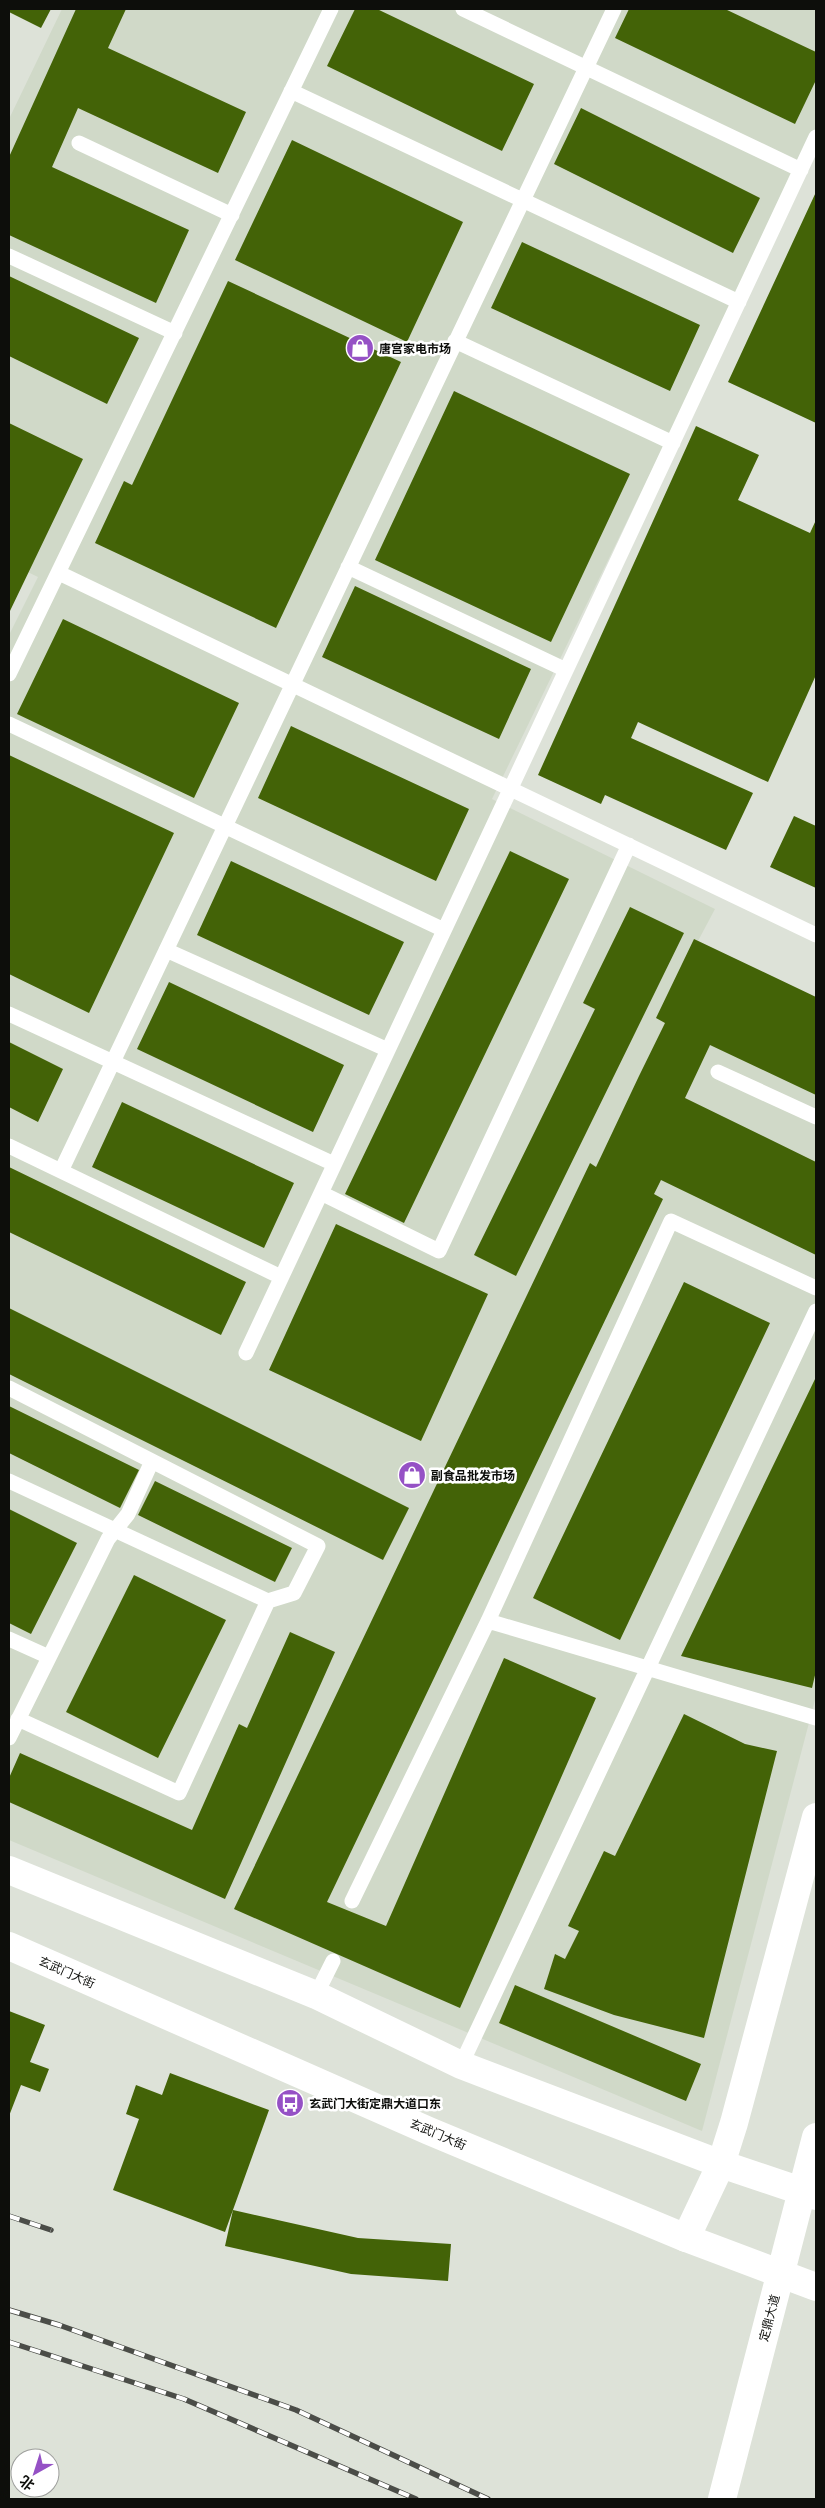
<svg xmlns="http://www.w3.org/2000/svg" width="825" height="2508" font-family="Merriweather,'Noto Sans SC',serif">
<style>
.built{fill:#d0d9c8}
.building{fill:#436307}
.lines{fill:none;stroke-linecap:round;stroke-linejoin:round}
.lane{stroke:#fff;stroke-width:15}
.secondary{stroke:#fff;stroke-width:28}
.primary{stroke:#fff;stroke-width:28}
.rail-casing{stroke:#4b4d48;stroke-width:5.5}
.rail{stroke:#fff;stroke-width:4;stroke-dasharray:11;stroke-linecap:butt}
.labels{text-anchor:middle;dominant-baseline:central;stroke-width:5;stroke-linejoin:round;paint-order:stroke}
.poi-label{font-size:12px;font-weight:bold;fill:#0d0e0b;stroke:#fff;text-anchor:start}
.street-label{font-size:12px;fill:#0d0e0b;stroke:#fff}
</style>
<rect width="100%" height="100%" fill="#dde2d8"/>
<!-- built -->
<path class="built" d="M62 9H816V132L492 799 715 909 698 941 816 998V1696L702 2131 9 1840V635L38 577 9 563V119Z"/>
<!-- building -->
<path class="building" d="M9 9H51L41 28 9 12Z
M76 9H126L108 48 246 112 218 173 78 108 52 167 189 230 156 303 9 235V157Z
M355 9H377L534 84 502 151 327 66Z
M629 9H725L816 52V80L795 124 615 38Z
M581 108 760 198 733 253 554 164Z
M292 140 463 222 407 342 235 260Z
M816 192V423L728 382Z
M522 242 700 325 670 391 491 308Z
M9 276 139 338 107 404 9 356Z
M228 281 401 362 276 628 95 543 124 481 132 485Z
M454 391 630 474 551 642 375 560Z
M9 423 83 459 9 613Z
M696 426 759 455 738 500 810 533 816 520V675L768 782 638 722 631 738 753 793 726 850 605 795 601 804 538 775Z
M355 586 531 669 499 739 322 657Z
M63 619 239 703 194 798 17 714Z
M291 726 469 809 436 881 258 798Z
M9 755 174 833 89 1013 9 974Z
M794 816 816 826V888L770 867Z
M510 851 569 879 404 1223 345 1194Z
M231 861 404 942 369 1015 197 935Z
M630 907 684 933 516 1276 474 1255 595 1009 583 1003Z
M694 939 816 997V1095L710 1045 685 1098 816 1162V1255L661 1180 654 1194 663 1199 327 1902 386 1926 504 1658 596 1698 460 2008 234 1909 590 1163 596 1167 639 1076 665 1023 656 1018Z
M169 982 344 1065 313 1132 137 1049Z
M9 1042 63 1069 38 1122 9 1107Z
M122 1102 294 1183 264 1248 92 1167Z
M9 1167 246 1282 221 1335 9 1232Z
M336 1224 488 1294 421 1441 269 1370Z
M684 1282 770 1323 620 1640 533 1598Z
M9 1308 409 1508 383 1560 9 1374Z
M816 1377V1671L812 1688 681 1656Z
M9 1406 139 1470 120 1508 9 1453Z
M155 1481 292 1548 275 1582 138 1515Z
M9 1509 77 1543 31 1634 9 1623Z
M134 1575 226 1620 158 1758 66 1712Z
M290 1632 335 1652 225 1899 9 1802V1778L20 1753 192 1830 239 1724 247 1728Z
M684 1714 745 1744 777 1751 704 2038 614 2015 544 1989 555 1954 565 1959 579 1931 568 1926 604 1851 615 1856Z
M515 1985 701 2064 686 2101 499 2023Z
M9 2011 45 2025 30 2062 49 2069 40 2092 21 2085 9 2116Z
M170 2073 269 2110 225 2232 113 2190 139 2119 126 2114 136 2085 162 2095Z
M233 2210 358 2238 451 2244 448 2281 351 2274 225 2246Z"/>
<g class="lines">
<!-- lane -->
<path class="lane" d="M463 9 801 170
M291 91 739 302
M79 143 232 215
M9 256 175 333
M455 341 673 443
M348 567 566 670
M59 573 816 935
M9 674 331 9
M9 724 444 930
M166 950 388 1050
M9 1014 334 1164
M718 1072 816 1117
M9 1146 281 1277
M61 1171 614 9
M321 1193 439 1251 629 845
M246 1353 816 137
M9 1388 318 1546 294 1593 268 1601
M9 1481 268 1601 179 1793 18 1719
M488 1621 816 1718
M9 1639 49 1657
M9 1738 108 1539 128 1514 152 1461
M352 1901 488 1621 671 1221 816 1288
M316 1995 333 1961
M461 2065 816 1311"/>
<!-- secondary -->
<path class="secondary" d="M9 1870 316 1995 461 2065 721 2164 816 2196
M9 1946 429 2131 686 2238 816 2287"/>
<!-- primary -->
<path class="primary" d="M686 2238 721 2164 734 2123 816 1817
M722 2499 816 2137"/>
<!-- rail casing -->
<g class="rail-casing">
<path id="rail" d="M9 2216 51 2230
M9 2310 59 2325 296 2410 488 2499
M9 2342 184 2399 416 2499"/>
</g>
<!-- rail -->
<use href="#rail" class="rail"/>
</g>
<!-- icons -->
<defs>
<g id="shop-disc" transform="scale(1.4375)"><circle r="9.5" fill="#9551c5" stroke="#fff"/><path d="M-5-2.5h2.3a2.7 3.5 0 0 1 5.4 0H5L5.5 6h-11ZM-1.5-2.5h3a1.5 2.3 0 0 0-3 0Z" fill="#fff"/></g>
<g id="bus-disc" transform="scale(1.4375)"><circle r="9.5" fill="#9551c5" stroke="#fff"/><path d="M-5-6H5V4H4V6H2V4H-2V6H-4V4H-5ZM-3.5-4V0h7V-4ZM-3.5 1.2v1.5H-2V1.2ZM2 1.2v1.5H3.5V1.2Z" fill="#fff"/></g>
</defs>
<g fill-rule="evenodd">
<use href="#shop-disc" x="360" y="348"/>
<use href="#shop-disc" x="412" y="1475"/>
<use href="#bus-disc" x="290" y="2103"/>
</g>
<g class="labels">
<!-- poi labels -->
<g class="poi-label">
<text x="379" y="348">唐宫家电市场</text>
<text x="431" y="1475">副食品批发市场</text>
<text x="309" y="2103">玄武门大街定鼎大道口东</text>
</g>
<!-- street labels -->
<g class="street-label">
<text transform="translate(67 1972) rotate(24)">玄武门大街</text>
<text transform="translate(438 2134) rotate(23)">玄武门大街</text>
<text transform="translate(769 2318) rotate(-75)">定鼎大道</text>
</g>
</g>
<!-- border -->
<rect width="825" height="2508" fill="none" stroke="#0d0e0b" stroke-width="20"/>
<!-- north arrow -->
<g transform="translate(35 2473) rotate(219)"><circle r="24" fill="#ffffff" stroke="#9e9f9d"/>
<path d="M0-4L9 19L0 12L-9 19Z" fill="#9551c5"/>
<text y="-8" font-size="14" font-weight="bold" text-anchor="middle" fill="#0d0e0b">北</text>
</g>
</svg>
